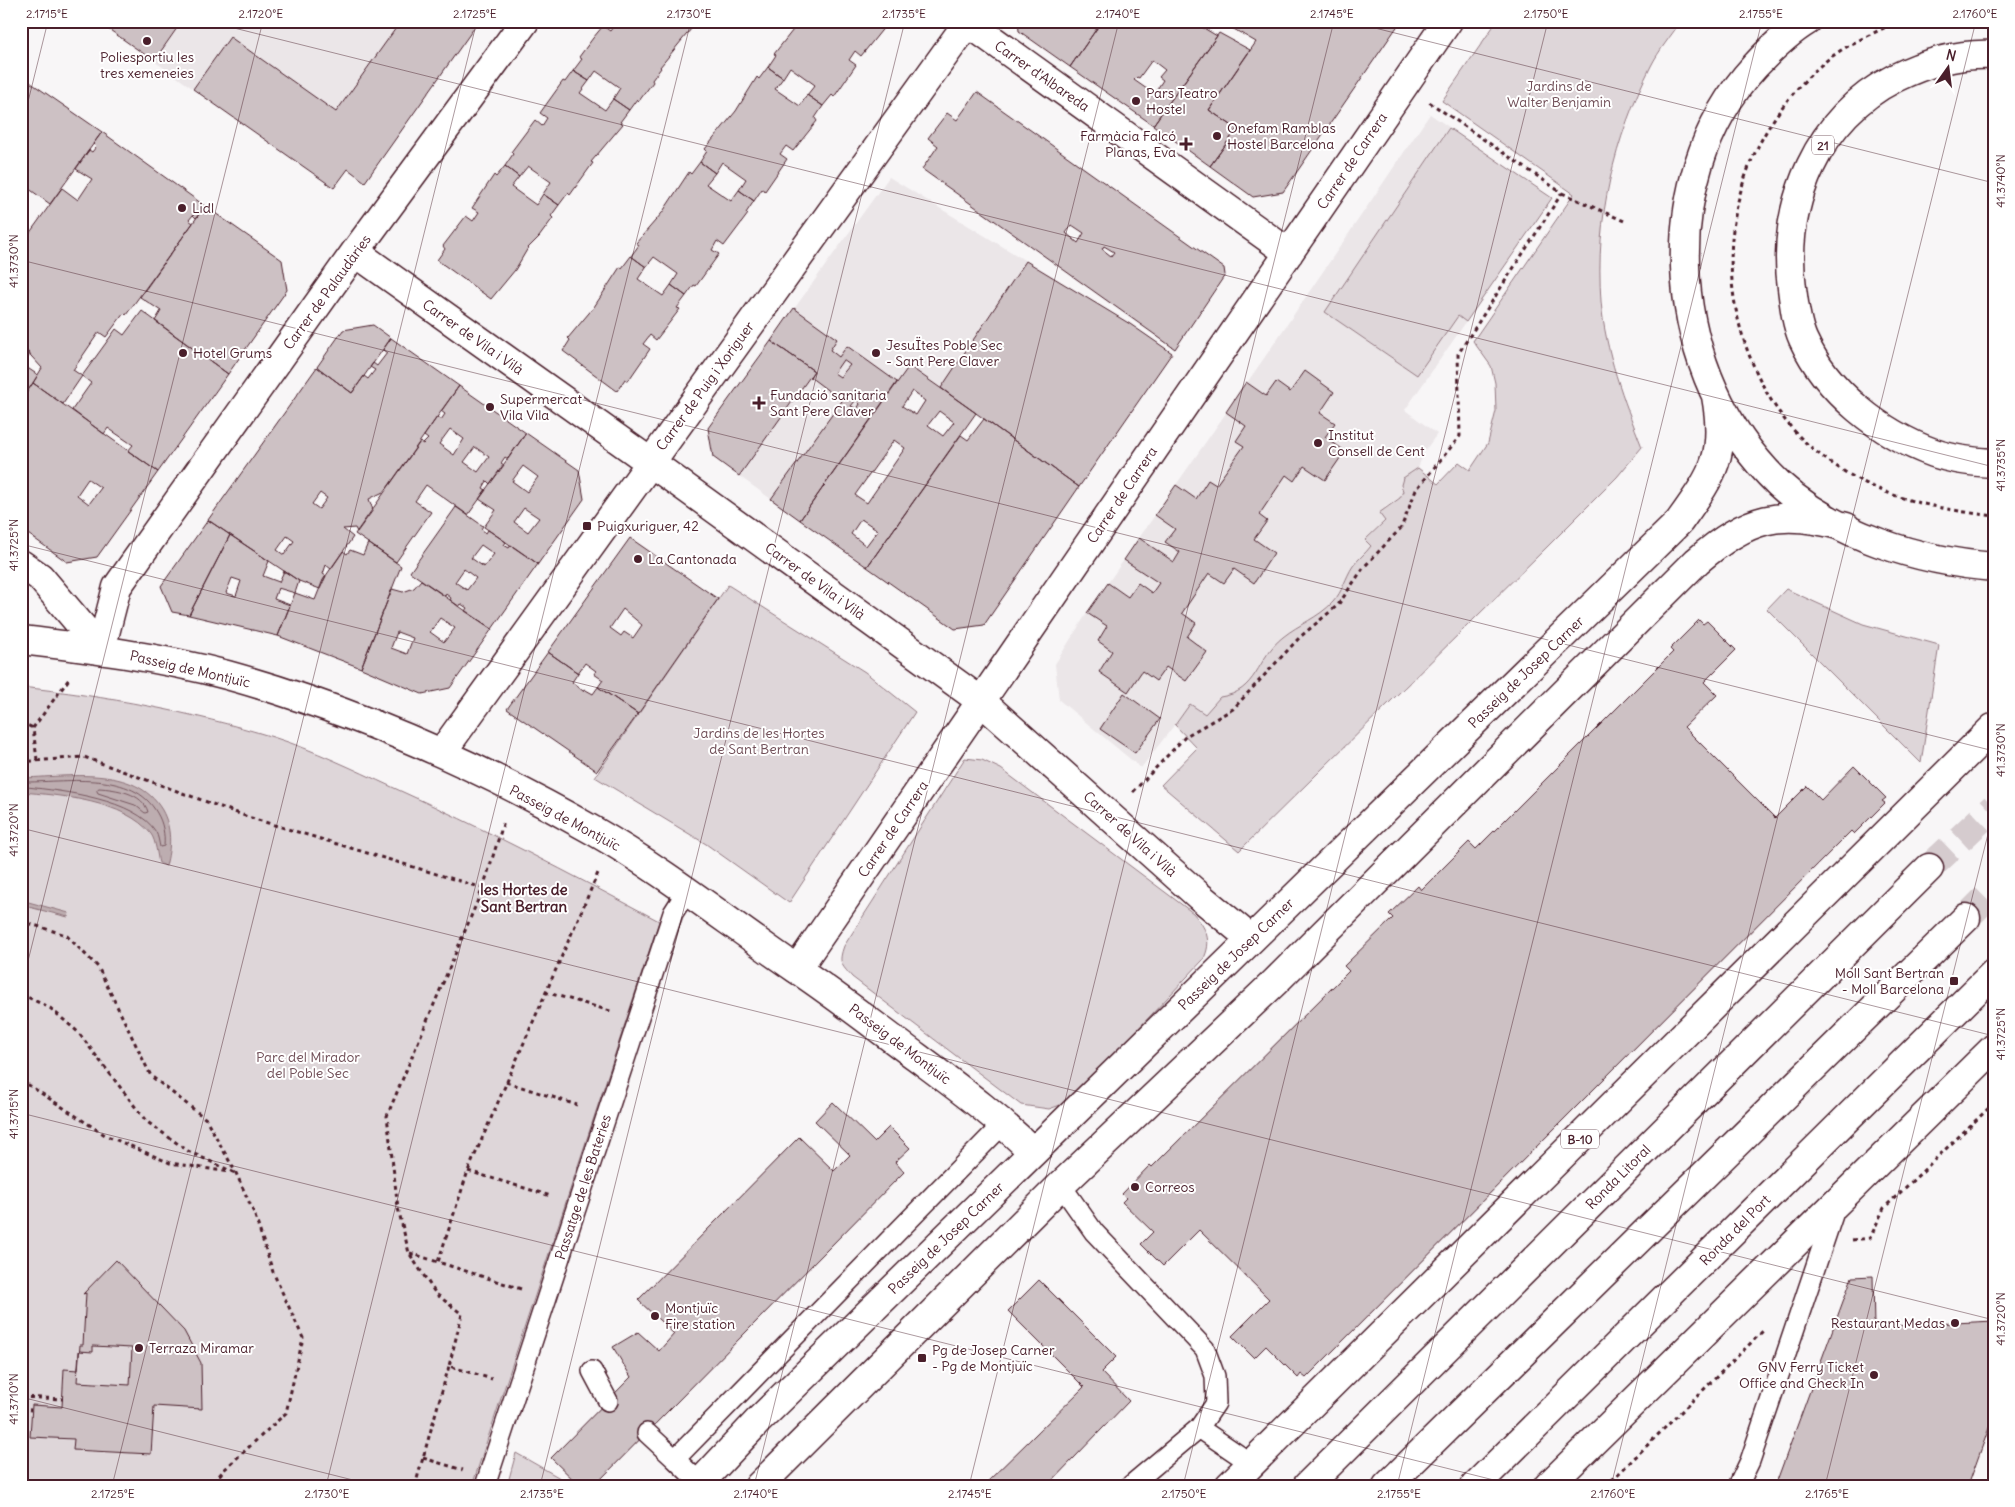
<svg xmlns="http://www.w3.org/2000/svg" width="2015" height="1507" font-family="Delius,sans-serif">
<style>
.built{fill:#ebe6e8}
.green{fill:#ded6d9;stroke:#947a82}
.water{fill:#bdadb0;stroke:#8f747b}
.lines{fill:none;stroke-linecap:round;stroke-linejoin:round}
.shore{stroke:#785860;stroke-width:1}
.building{fill:#cdc1c4;stroke:#4a1f2b;fill-rule:evenodd}
.trunk-tunnel{stroke:#d5cbce;stroke-width:28;stroke-dasharray:28 14;stroke-linecap:butt}
.service-casing{stroke:#4a1f2b;stroke-width:22}
.minor-casing{stroke:#4a1f2b;stroke-width:31}
.tertiary-casing{stroke:#4a1f2b;stroke-width:31}
.secondary-casing{stroke:#4a1f2b;stroke-width:31}
.trunk-casing{stroke:#4a1f2b;stroke-width:31}
.path{stroke:#4a1f2b;stroke-width:3;stroke-dasharray:4 4;stroke-linecap:butt}
.service{stroke:#fff;stroke-width:19}
.minor{stroke:#fff;stroke-width:28}
.tertiary{stroke:#fff;stroke-width:28}
.secondary{stroke:#fff;stroke-width:28}
.trunk{stroke:#fff;stroke-width:28}
.ticks{fill:none;stroke:#4a1f2b;stroke-width:1;stroke-opacity:0.45}
.poi-dot{fill:#4a1f2b;stroke:#fff;stroke-width:2}
.labels{text-anchor:middle;dominant-baseline:central;stroke-width:4;stroke-linejoin:round;paint-order:stroke}
.shield{fill:#fff;stroke:#80626b;stroke-width:1}
.shield-label{font-size:12px;font-weight:bold;fill:#4a1f2b}
.poi-label{font-size:14px;fill:#4a1f2b;stroke:#fff;text-anchor:start}
.street-label{font-size:14px;fill:#4a1f2b;stroke:#fff}
.park-label{font-size:14px;fill:#6f4d56;stroke:#fff}
.neighbourhood-label{font-size:15px;font-weight:bold;fill:#4a1f2b;stroke:#fff}
.neatline{fill:none;stroke:#4a1f2b;stroke-width:2}
.ticks-label{font-size:12px;text-anchor:middle;fill:#4a1f2b}
</style>
<rect width="100%" height="100%" fill="#f8f6f7"/>
<filter id="ink" filterUnits="userSpaceOnUse"><feTurbulence type="fractalNoise" baseFrequency=".02" numOctaves="2"/><feDisplacementMap in="SourceGraphic" scale="10" xChannelSelector="R" yChannelSelector="G"/><feConvolveMatrix kernelMatrix="1 2 1 2 8 2 1 2 1" color-interpolation-filters="sRGB"/></filter>
<g filter="url(#ink)">
<!-- built -->
<path class="built" d="M183 21H480L365 182 348 169 334 188 154 61Z
M1430 114 1552 198 1405 410 1437 434 1424 452 1418 468 1403 478 1401 485 1403 491 1400 498 1385 507V520L1366 540 1372 546 1353 566 1347 582 1334 601 1320 615 1283 637 1269 651 1253 680 1244 689 1234 695 1220 697 1205 714 1190 705 1141 768 1059 700 1055 664 1087 613 1269 351Z
M889 177 1026 261 941 388 909 366 800 520 739 476 814 371 771 341Z"/>
<!-- green -->
<path class="green" d="M1497 21H1681C1671 36 1659 50 1651 66 1614 139 1595 218 1601 301 1605 351 1624 401 1642 447L1617 477 1547 547 1239 851 1161 785 1197 748 1175 725 1190 704 1205 714 1220 697C1258 692 1256 658 1283 637 1299 624 1318 618 1333 602 1343 591 1345 578 1353 566 1358 559 1366 553 1371 546L1365 540 1385 521 1379 513 1400 498 1403 491 1401 485 1403 478 1418 468 1438 484 1459 462 1470 470 1488 443 1496 411 1495 383 1491 366 1473 341 1574 194 1442 101Z
M1449 128 1552 198 1466 322 1458 316 1417 375 1325 312Z
M728 585 865 672 915 712 789 903 706 844 595 777Z
M1786 589 1863 624 1939 645 1921 763 1767 609Z
M21 687C105 696 192 712 273 737 314 750 353 769 392 787 483 828 571 874 659 921L472 1486H21Z
M965 758 982 760 1001 769 1193 913C1206 928 1213 941 1203 960L1069 1102 1049 1109 1021 1105 852 977C841 964 838 963 844 946Z
M516 1453 574 1486H507Z"/>
<!-- water -->
<path class="water" d="M21 778C68 777 135 764 162 810 172 828 171 847 166 866L159 863C157 855 156 841 151 834 126 801 59 795 21 792Z
M21 900 69 913 68 917 21 905Z"/>
<g class="lines">
<!-- shore -->
<path class="shore" d="M27 782C69 782 133 770 157 813 163 823 165 835 164 846L160 847C159 842 158 836 156 832 136 799 62 791 27 787L25 785Z
M99 788C116 789 143 793 148 812L145 813 135 805 98 793 97 791Z"/>
</g>
<!-- building -->
<path class="building" d="M97 21H182L154 61Z
M401 21H479L365 182 348 169 334 188 193 89 230 37 336 112Z
M614 21H693L688 27 691 29 660 67 661 68 652 80 653 82 639 101 637 99 629 110 613 99 620 88 596 71 589 81 573 71 582 59 579 57 593 38 603 26 610 31 616 23Z
M800 21H885L883 24 885 26 861 56 855 51 849 60 856 65 834 97 832 95 823 106 807 95 815 85 790 67 783 78 768 67 776 55 774 54Z
M1018 21H1102L1070 67 1019 31Z
M1102 21H1192L1217 36 1153 125 1070 67ZM1152 60 1165 70 1159 77 1163 80 1154 94 1134 80 1137 77 1139 78Z
M1237 21H1401L1283 192 1253 197 1210 166 1237 129 1209 110 1256 42 1232 28Z
M1219 33 1250 50 1209 110 1237 129 1210 166 1153 125Z
M768 67 783 78 775 89 800 106 807 95 823 106 815 118 817 121 793 151 786 146 780 154 787 159 765 191 762 189 754 201 739 190 746 179 722 162 715 173 700 162 707 151 705 149 736 111 757 77 759 79Z
M573 71 589 81 580 93 605 110 613 99 629 110 620 122 623 124 591 162 593 163 570 195 568 193 559 205 543 194 551 182 528 166 519 177 505 166 513 154 511 152 535 120 542 126 547 118 540 113 563 81 565 82Z
M21 76 102 132 50 204 21 183Z
M977 92 1224 268 1225 275 1175 349 922 169 938 146 928 138 947 113 957 120ZM1072 225 1084 233 1078 243 1066 233ZM1104 246 1114 252 1111 256 1102 249Z
M102 132 205 206 196 218 193 215 189 220 193 223 126 315 124 313 106 337 99 332 73 370 82 376 63 404 33 383 42 368 21 345V245L62 188 78 200 92 179 76 169 89 150 92 152 96 147 93 144Z
M700 162 715 173 706 184 731 201 739 190 754 201 746 213 748 214 724 246 717 241 712 250 719 254 696 286 694 285 686 296 671 285 678 274 654 257 646 267 631 256 639 245 636 243 662 213 689 172 691 174Z
M505 166 519 177 511 187 536 205 543 194 559 205 551 216 553 218 539 237 528 248 515 270 491 299 437 260 445 249 443 246 466 216 473 221 479 212 472 208 494 175 496 177Z
M205 206 282 260 287 290 228 374 155 321 161 311 140 297Z
M631 256 646 267 638 279 663 296 671 285 686 296 677 308 680 309 656 340 650 335 643 344 650 349 628 381 625 379 617 391 563 351 570 340 568 338 594 307 620 267 622 268Z
M1026 261 1130 324 1172 353 1079 487 941 388Z
M794 308 837 339 830 350 839 357 847 346 897 382 800 520 771 499 842 401 810 377 814 371 771 341ZM843 360 850 365 840 377 834 373ZM856 400 860 404 857 409 851 406Z
M142 311 228 374 158 472 128 451 133 445 108 428 104 434 72 410 91 383 82 376 116 329 124 335Z
M373 325 391 338 352 393 317 367 343 330Z
M391 338 459 386 385 491 369 499 373 510 357 532 355 528 343 529 353 537 331 569 326 565 323 574 326 576 320 589 299 581 208 520 317 367 352 393 364 376 368 379 375 370 370 367 373 363 377 366 387 353 383 350ZM320 493 327 498 319 509 312 504ZM287 536 294 541 284 555 277 550Z
M771 341 814 371 739 476 713 457 708 428Z
M21 345 30 354 23 365 38 375 21 401Z
M909 366 976 413 867 567 800 520ZM912 391 925 401 916 415 902 406ZM939 411 954 422 943 436 928 425ZM894 440 905 448 867 503 855 495ZM861 519 878 530 866 546 851 534Z
M1305 371 1334 392 1320 413 1335 423 1325 437 1345 451 1325 480 1304 466 1294 481 1286 475 1259 515 1267 521 1254 539 1274 553 1254 583 1234 569 1224 583 1209 573 1182 613 1196 623 1187 637 1207 652 1186 681 1166 667 1156 681 1142 671 1128 692 1099 672 1112 651 1098 641 1107 626 1087 613 1108 583 1128 597 1138 583 1152 593 1159 583 1124 560 1139 538 1174 562 1180 552 1165 542 1175 529 1155 515 1176 485 1196 499 1208 480 1216 485 1244 446 1236 441 1246 426 1226 412 1246 382 1266 396 1276 382 1290 392Z
M33 383 158 472 97 557 67 562 21 529V401ZM88 479 101 488 89 504 77 495Z
M459 386 526 433 508 459 505 457 501 463 504 465 490 484 487 481 483 488 486 490 468 515 426 485 415 501 431 512 396 562 355 534 420 442 423 444 428 439 424 436 437 417 441 420 445 414 441 411ZM450 429 464 439 454 455 439 444ZM475 447 489 457 478 472 464 462Z
M984 419 1079 487 984 625 955 629 867 567 961 435 968 440Z
M526 433 579 470 584 499 538 564 484 527 496 510 479 499ZM523 466 538 477 527 492 512 481ZM524 508 539 518 528 532 514 522Z
M456 507 483 526 481 529 486 533 488 530 506 542 504 545 509 548 511 545 538 564 492 629 465 611 467 608 461 604 459 607 450 600 451 598 446 594 445 596 410 572ZM481 545 494 554 484 567 471 558ZM464 569 476 578 467 590 455 582Z
M208 520 230 535 189 615 172 612 161 586Z
M230 535 269 561 263 576 279 582 284 571 299 581 295 593 278 588 274 599 290 605 278 636 189 615ZM232 578 241 581 236 596 226 593Z
M630 538 718 599 638 714 598 687 603 680 594 674 596 671 585 663 578 673 548 652ZM623 609 642 625 633 638 624 632 621 636 610 628Z
M368 543 401 566 361 668 278 636 295 593 315 600 323 580 343 551 347 554 350 550 363 555Z
M421 580 492 629 450 688 422 694 361 668 392 589 403 592 414 588ZM440 618 455 628 444 642 430 632ZM397 632 413 638 407 654 391 648Z
M1699 620 1703 624 1707 621 1736 650 1704 682 1717 695 1684 727 1775 818 1807 786 1821 800 1854 766 1886 798 1882 801 1885 803 1854 834 1851 831 1306 1378 1301 1374 1298 1378 1266 1346 1254 1358 1232 1336 1269 1299 1199 1230 1163 1266 1141 1244 1153 1232 1122 1202 1126 1198 1122 1194 1150 1165 1152 1167 1349 971 1344 966 1393 918 1389 914 1418 886 1421 890 1469 842 1476 849 1673 652 1670 649Z
M548 652 578 673 572 682 583 691 584 689 593 694 598 687 638 714 597 771 507 709Z
M1124 693 1160 719 1135 753 1100 729Z
M833 1102 874 1142 889 1127 910 1148 895 1162 904 1172 594 1486H580L551 1458 631 1377 613 1347 638 1332 659 1351 674 1334 638 1300 799 1137 834 1171 850 1155 815 1121Z
M116 1260 184 1331 201 1363 202 1409 154 1406 151 1454 73 1450 74 1439 30 1437 32 1405 62 1407 64 1369 78 1370 80 1345H83L86 1293 83 1294Z
M1873 1276 1874 1327 1994 1321V1414L1968 1486H1775L1852 1277Z
M1039 1280 1116 1357 1101 1372 1129 1401 1047 1486H983L1084 1387 1008 1311Z
M93 1346 132 1348 130 1385 77 1382 79 1351 93 1352Z"/>
<g class="lines">
<!-- trunk-tunnel -->
<path class="trunk-tunnel" d="M1929 868 1994 807
M1966 918 1994 890"/>
<!-- service casing -->
<g class="service-casing">
<path id="service" d="M1061 1185 1094 1232 1205 1349 1215 1376 1216 1403 1199 1428 1130 1486
M592 1371 608 1401
M1199 1428 1252 1464
M647 1433 675 1459 1004 1123
M675 1459 700 1483 706 1486
M485 1486 673 913 687 891
M1738 1486 1750 1461 1836 1206"/>
</g>
<!-- minor casing -->
<g class="minor-casing">
<path id="minor" d="M966 21 1289 253
M355 252 650 462 981 701 1199 896 1251 939
M21 564 40 577 101 649
M101 649 117 587 355 252 525 21
M442 752 969 21
M797 969 1448 21
M1475 1486 1994 973
M1548 1486 1994 1048"/>
</g>
<!-- tertiary casing -->
<g class="tertiary-casing">
<path id="tertiary" d="M21 640C90 648 159 657 227 675 353 710 480 766 594 831 664 871 728 922 795 968 837 996 876 1027 917 1057 957 1087 997 1116 1033 1152"/>
</g>
<!-- secondary casing -->
<g class="secondary-casing">
<path id="secondary" d="M1807 21C1787 33 1771 49 1755 66 1649 181 1668 378 1779 484 1835 536 1919 561 1994 567
M697 1486 759 1420 1679 522C1713 474 1727 457 1716 396
M759 1486 1061 1185 1275 982 1697 561C1748 517 1780 508 1846 527"/>
</g>
<!-- trunk casing -->
<g class="trunk-casing">
<path id="trunk" d="M1994 55C1960 53 1925 63 1895 78 1818 117 1781 204 1792 288 1794 304 1796 323 1803 339 1827 392 1881 434 1934 453 1954 460 1974 462 1994 463
M1229 1486 1993 728
M1307 1486 1929 868
M1387 1486 1966 918"/>
</g>
<!-- path -->
<path class="path" d="M1899 21C1872 34 1842 46 1820 66 1735 142 1708 257 1752 362 1769 403 1791 434 1827 460 1880 498 1931 508 1994 516
M1562 193 1624 221
M21 722 33 728
M37 760 33 728 69 679
M21 762 84 757 248 817 483 888 387 1116 398 1208 409 1253 436 1294 462 1314 449 1366 492 1379
M1133 792 1186 736 1233 709 1300 637 1338 605 1364 567 1401 528 1416 490 1460 436 1458 354 1562 193 1429 102
M483 888 504 821
M21 921 66 935 98 967 151 1076 206 1119 236 1173 254 1213 273 1272 303 1338 286 1413 225 1469 210 1486
M545 992 614 1012
M21 994 50 1008 78 1032 146 1121 188 1151 235 1173
M21 1080 105 1135 170 1163 230 1172
M506 1082 577 1105
M468 1171 551 1196
M1852 1240 1870 1238 1884 1208 1994 1103
M410 1253 438 1262
M521 1289 438 1262 468 1171 598 873
M21 1397 63 1399
M21 1409 31 1410
M423 1458 463 1470
M415 1486 449 1366
M1606 1486 1764 1330"/>
<!-- service -->
<use href="#service" class="service"/>
<!-- minor -->
<use href="#minor" class="minor"/>
<!-- tertiary -->
<use href="#tertiary" class="tertiary"/>
<!-- secondary -->
<use href="#secondary" class="secondary"/>
<!-- trunk -->
<use href="#trunk" class="trunk"/>
</g>
</g>
<!-- ticks -->
<path class="ticks" d="M206 21 1994 467M1347 21 1994 183M21 130 48 21M21 260 1994 751M21 544 1994 1036M21 828 1994 1320M21 989 263 21M21 1113 1518 1486M21 1397 377 1486M112 1486 477 21M326 1486 691 21M540 1486 905 21M754 1486 1119 21M969 1486 1334 21M1183 1486 1548 21M1397 1486 1762 21M1611 1486 1976 21M1825 1486 1994 810"/>
<!-- markers -->
<g class="poi-dot">
<circle cx="147" cy="41" r="5"/>
<circle cx="1136" cy="101" r="5"/>
<circle cx="1217" cy="136" r="5"/>
<path d="M1183.5 136.5h5v5h5v5h-5v5h-5v-5h-5v-5h5z"/>
<circle cx="182" cy="208" r="5"/>
<circle cx="183" cy="353" r="5"/>
<circle cx="876" cy="353" r="5"/>
<path d="M756.5 395.5h5v5h5v5h-5v5h-5v-5h-5v-5h5z"/>
<circle cx="490" cy="407" r="5"/>
<circle cx="1318" cy="443" r="5"/>
<rect x="582" y="521" width="10" height="10" rx="2.5"/>
<circle cx="638" cy="559" r="5"/>
<rect x="1949" y="976" width="10" height="10" rx="2.5"/>
<circle cx="1135" cy="1187" r="5"/>
<circle cx="655" cy="1316" r="5"/>
<circle cx="1955" cy="1323" r="5"/>
<circle cx="139" cy="1348" r="5"/>
<rect x="917" y="1353" width="10" height="10" rx="2.5"/>
<circle cx="1874" cy="1375" r="5"/>
</g>
<g class="labels">
<!-- shield labels -->
<g class="shield">
<rect x="1812" y="135.5" width="22" height="19" rx="4"/>
<rect x="1561" y="1129.5" width="38" height="19" rx="4"/>
</g>
<g class="shield-label">
<text x="1823" y="145">21</text>
<text x="1580" y="1139">B-10</text>
</g>
<!-- poi labels -->
<g class="poi-label">
<text x="147" y="57" text-anchor="middle">Poliesportiu les<tspan x="147" dy="16">tres xemeneies</tspan></text>
<text x="1146" y="93">Pars Teatro<tspan x="1146" dy="16">Hostel</tspan></text>
<text x="1227" y="128">Onefam Ramblas<tspan x="1227" dy="16">Hostel Barcelona</tspan></text>
<text x="1176" y="136" text-anchor="end">Farmàcia Falcó<tspan x="1176" dy="16">Planas, Eva</tspan></text>
<text x="192" y="208">Lidl</text>
<text x="886" y="345">JesuÏtes Poble Sec<tspan x="886" dy="16">- Sant Pere Claver</tspan></text>
<text x="193" y="353">Hotel Grums</text>
<text x="770" y="395">Fundació sanitaria<tspan x="770" dy="16">Sant Pere Claver</tspan></text>
<text x="500" y="399">Supermercat<tspan x="500" dy="16">Vila Vila</tspan></text>
<text x="1328" y="435">Institut<tspan x="1328" dy="16">Consell de Cent</tspan></text>
<text x="597" y="526">Puigxuriguer, 42</text>
<text x="648" y="559">La Cantonada</text>
<text x="1944" y="973" text-anchor="end">Moll Sant Bertran<tspan x="1944" dy="16">- Moll Barcelona</tspan></text>
<text x="1145" y="1187">Correos</text>
<text x="665" y="1308">Montjuïc<tspan x="665" dy="16">Fire station</tspan></text>
<text x="1945" y="1323" text-anchor="end">Restaurant Medas</text>
<text x="149" y="1348">Terraza Miramar</text>
<text x="932" y="1350">Pg de Josep Carner<tspan x="932" dy="16">- Pg de Montjuïc</tspan></text>
<text x="1864" y="1367" text-anchor="end">GNV Ferry Ticket<tspan x="1864" dy="16">Office and Check In</tspan></text>
</g>
<!-- street labels -->
<g class="street-label">
<text transform="translate(1042 76) rotate(35)">Carrer d'Albareda</text>
<text transform="translate(1352 161) rotate(-56)">Carrer de Carrera</text>
<text transform="translate(327 292) rotate(-54)">Carrer de Palaudàries</text>
<text transform="translate(473 337) rotate(35)">Carrer de Vila i Vilà</text>
<text transform="translate(705 386) rotate(-54)">Carrer de Puig i Xoriguer</text>
<text transform="translate(1122 495) rotate(-56)">Carrer de Carrera</text>
<text transform="translate(815 581) rotate(36)">Carrer de Vila i Vilà</text>
<text transform="translate(190 669) rotate(13)">Passeig de Montjuïc</text>
<text transform="translate(1526 672) rotate(-44)">Passeig de Josep Carner</text>
<text transform="translate(565 818) rotate(28)">Passeig de Montjuïc</text>
<text transform="translate(893 829) rotate(-56)">Carrer de Carrera</text>
<text transform="translate(1130 834) rotate(42)">Carrer de Vila i Vilà</text>
<text transform="translate(1236 954) rotate(-44)">Passeig de Josep Carner</text>
<text transform="translate(900 1044) rotate(37)">Passeig de Montjuïc</text>
<text transform="translate(1618 1177) rotate(-45)">Ronda Litoral</text>
<text transform="translate(583 1187) rotate(-72)">Passatge de les Bateries</text>
<text transform="translate(1735 1230) rotate(-45)">Ronda del Port</text>
<text transform="translate(946 1238) rotate(-44)">Passeig de Josep Carner</text>
</g>
<!-- park labels -->
<g class="park-label">
<text x="1559" y="86">Jardins de<tspan x="1559" dy="16">Walter Benjamin</tspan></text>
<text x="759" y="733">Jardins de les Hortes<tspan x="759" dy="16">de Sant Bertran</tspan></text>
<text x="308" y="1057">Parc del Mirador<tspan x="308" dy="16">del Poble Sec</tspan></text>
</g>
<!-- neighbourhood labels -->
<g class="neighbourhood-label">
<text x="524" y="889">les Hortes de<tspan x="524" dy="17">Sant Bertran</tspan></text>
</g>
</g>
<!-- margin -->
<rect width="2015" height="1507" fill="none" stroke="#fff" stroke-width="55"/>
<!-- north arrow -->
<g transform="translate(1948 68) rotate(14)" stroke="#ffffff" stroke-width="4" paint-order="stroke">
<path d="M0-4L9 19L0 12L-9 19Z" fill="#4a1f2b"/>
<text y="-8" font-size="14" font-weight="bold" text-anchor="middle" fill="#4a1f2b">N</text>
</g>
<rect x="28" y="28" width="1960" height="1452" class="neatline"/>
<g class="ticks-label">
<text x="47" y="18">2.1715°E</text>
<text x="261" y="18">2.1720°E</text>
<text x="475" y="18">2.1725°E</text>
<text x="689" y="18">2.1730°E</text>
<text x="904" y="18">2.1735°E</text>
<text x="1118" y="18">2.1740°E</text>
<text x="1332" y="18">2.1745°E</text>
<text x="1546" y="18">2.1750°E</text>
<text x="1761" y="18">2.1755°E</text>
<text x="1975" y="18">2.1760°E</text>
<text transform="translate(2001 181) rotate(-90)" y="4">41.3740°N</text>
<text transform="translate(14 261) rotate(-90)" y="4">41.3730°N</text>
<text transform="translate(2001 465) rotate(-90)" y="4">41.3735°N</text>
<text transform="translate(14 545) rotate(-90)" y="4">41.3725°N</text>
<text transform="translate(2001 750) rotate(-90)" y="4">41.3730°N</text>
<text transform="translate(14 830) rotate(-90)" y="4">41.3720°N</text>
<text transform="translate(2001 1034) rotate(-90)" y="4">41.3725°N</text>
<text transform="translate(14 1114) rotate(-90)" y="4">41.3715°N</text>
<text transform="translate(2001 1319) rotate(-90)" y="4">41.3720°N</text>
<text transform="translate(14 1399) rotate(-90)" y="4">41.3710°N</text>
<text x="113" y="1498">2.1725°E</text>
<text x="327" y="1498">2.1730°E</text>
<text x="542" y="1498">2.1735°E</text>
<text x="756" y="1498">2.1740°E</text>
<text x="970" y="1498">2.1745°E</text>
<text x="1184" y="1498">2.1750°E</text>
<text x="1399" y="1498">2.1755°E</text>
<text x="1613" y="1498">2.1760°E</text>
<text x="1827" y="1498">2.1765°E</text>
</g>
</svg>
